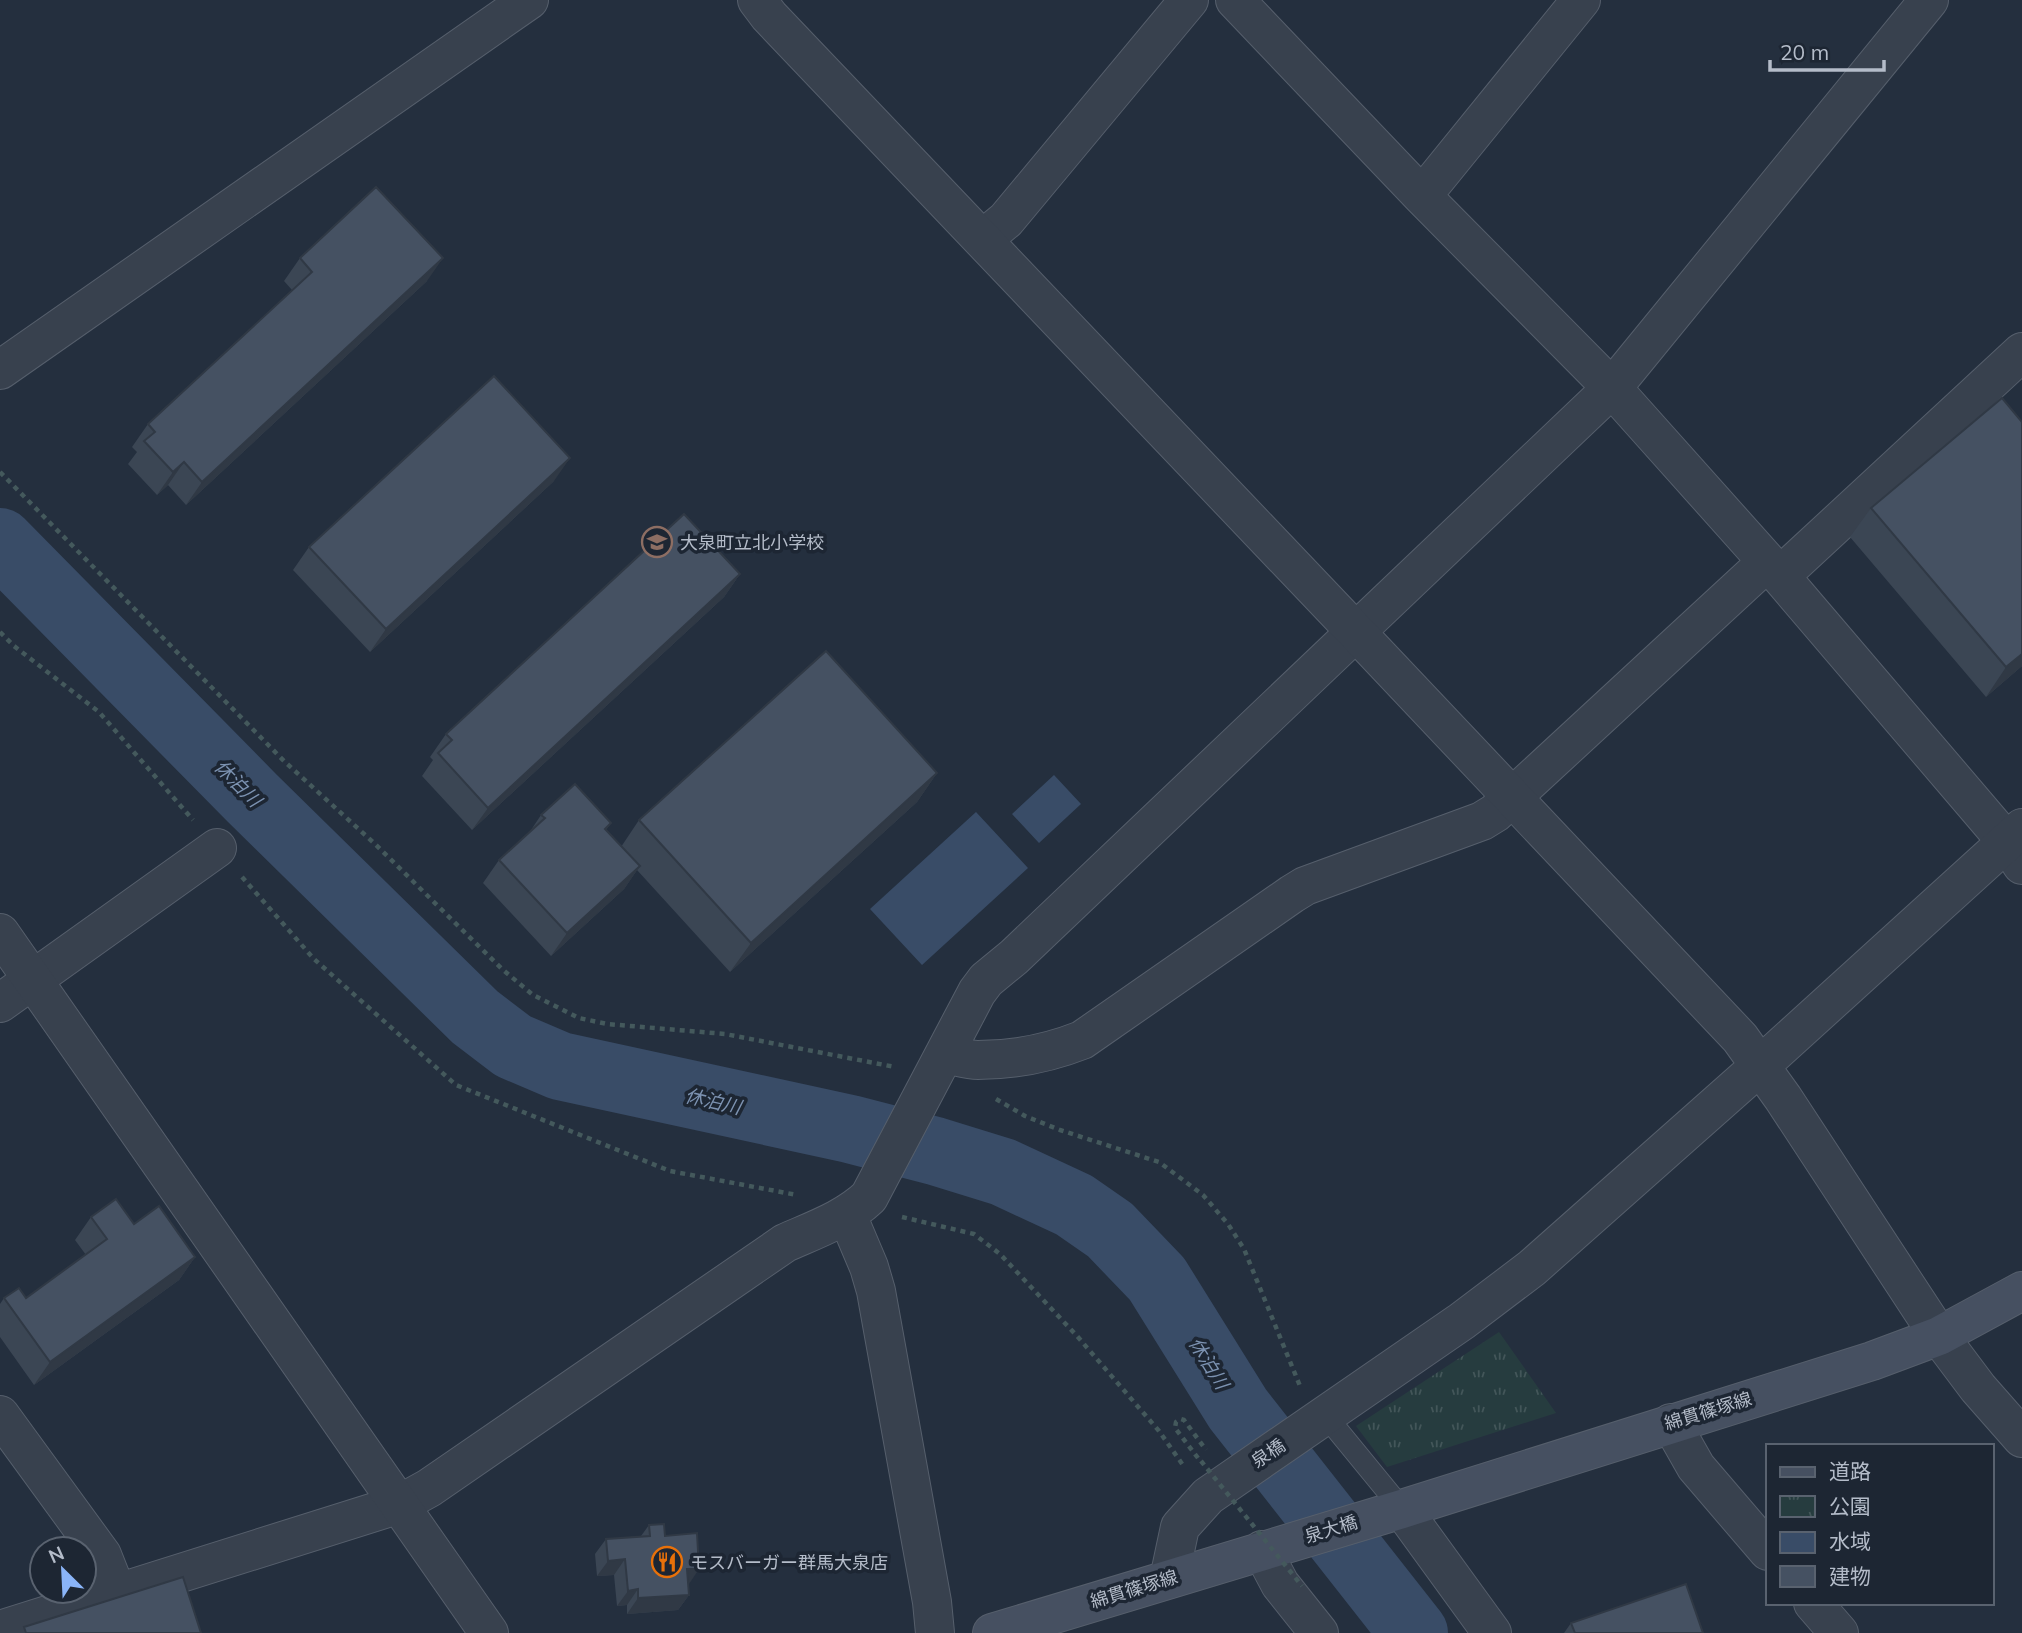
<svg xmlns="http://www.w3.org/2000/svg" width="2022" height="1633" font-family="Mulish,'Noto Sans JP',sans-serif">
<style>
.park{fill:url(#park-tufts)}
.water{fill:#394c67}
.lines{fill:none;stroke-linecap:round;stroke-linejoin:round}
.river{stroke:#394c67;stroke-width:68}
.service-casing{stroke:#565f6c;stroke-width:23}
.minor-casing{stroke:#565f6c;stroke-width:40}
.tertiary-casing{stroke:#565f6c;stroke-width:40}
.secondary-casing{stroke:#565f6c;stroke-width:40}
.path{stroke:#44595c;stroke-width:4.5;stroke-dasharray:5 5;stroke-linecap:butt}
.service{stroke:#38414e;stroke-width:21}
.minor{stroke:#38414e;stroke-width:38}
.tertiary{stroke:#38414e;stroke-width:38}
.secondary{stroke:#465061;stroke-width:38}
.path-bridge{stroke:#44595c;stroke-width:4.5;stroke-dasharray:5 5;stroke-linecap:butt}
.wall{fill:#3b4654}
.shaded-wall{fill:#303945}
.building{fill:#455162;stroke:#303945;stroke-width:2}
.labels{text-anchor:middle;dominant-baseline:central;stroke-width:7;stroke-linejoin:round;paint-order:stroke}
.poi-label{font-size:18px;fill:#b4bcc9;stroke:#1d2633;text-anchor:start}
.street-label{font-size:18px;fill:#b4bcc9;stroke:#1d2633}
.water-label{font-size:19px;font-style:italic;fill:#7c92b1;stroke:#1d2633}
</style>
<defs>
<pattern id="park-tufts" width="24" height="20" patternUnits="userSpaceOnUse" patternTransform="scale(1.75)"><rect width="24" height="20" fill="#263c3f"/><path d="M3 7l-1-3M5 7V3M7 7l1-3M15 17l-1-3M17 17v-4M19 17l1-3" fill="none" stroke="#435659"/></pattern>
</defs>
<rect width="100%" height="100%" fill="#242f3e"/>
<!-- park -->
<path class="park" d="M1499 1332 1556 1413 1387 1467 1356 1426Z"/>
<!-- water -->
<path class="water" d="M1054 775 1081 804 1039 843 1012 814Z
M976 812 1028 868 922 965 870 909Z"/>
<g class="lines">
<!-- river -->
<path class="river" d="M0 542 252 798 475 1017 513 1046 560 1066 850 1129 935 1151 1003 1172 1074 1205 1110 1230 1157 1279 1238 1409 1414 1633"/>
<!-- service casing -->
<g class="service-casing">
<path id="service" d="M1325 1415 1402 1509"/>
</g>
<!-- minor casing -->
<g class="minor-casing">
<path id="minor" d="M1235 0 1422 196 1612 388 1780 576 2007 842 2022 865
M1422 196 1581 0
M983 239 1006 220 1189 0
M0 370 529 0
M1780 576 2022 352
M0 1003 217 848
M945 1054C956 1056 968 1060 978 1060 1013 1060 1049 1053 1082 1040L1292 894 1305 886 1482 821 1495 813 1767 562
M847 1215 869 1267 876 1291 932 1602 935 1633
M1939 1336 1978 1388 2022 1438
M0 1415 102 1555 117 1593
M1671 1423 1696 1467 1768 1551
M1402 1509 1492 1633
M1262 1550 1280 1584 1319 1633
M1813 1603 1839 1633
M0 1630 400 1504 429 1488 785 1243C814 1230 846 1219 869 1197L977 992 986 980 1014 957 1612 388 1929 0"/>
</g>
<!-- tertiary casing -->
<g class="tertiary-casing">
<path id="tertiary" d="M757 0 769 16 1355 631 1740 1038 1783 1098 1939 1336
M0 933 489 1633
M1169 1579 1180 1527 1208 1496 1462 1321 1532 1268 1761 1065 2022 828"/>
</g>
<!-- secondary casing -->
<g class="secondary-casing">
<path id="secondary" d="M992 1633 1402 1509 1872 1361 1939 1336 2022 1291"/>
</g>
<!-- path -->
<path class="path" d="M0 472 284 761 375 844 502 969 533 995 579 1018 607 1024 725 1034 895 1067
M0 632 14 646 99 712 193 820
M242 877 314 959 456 1085 670 1171 797 1195
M996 1099 1025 1116 1060 1130 1159 1162 1203 1195 1228 1224 1244 1249 1300 1386
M902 1217 974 1234 1000 1254 1077 1336 1159 1431 1185 1468
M1198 1458 1175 1428 1176 1422 1181 1419 1184 1420 1206 1450"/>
<!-- service -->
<use href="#service" class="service"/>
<!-- minor -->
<use href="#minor" class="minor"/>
<!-- tertiary -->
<use href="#tertiary" class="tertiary"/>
<!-- secondary -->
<use href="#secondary" class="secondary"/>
<!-- path-bridge -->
<path class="path-bridge" d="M1201 1461 1302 1586"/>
</g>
<!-- wall -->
<path class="wall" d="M300 258 427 281 186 505 168 485 157 495 128 464 137 452 132 447 148 424 292 290 284 281Z
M2022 422V666L1986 697 1850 537 1871 508Z
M554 481 370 652 293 570 309 547Z
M740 574 724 597 472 830 422 776 433 760 430 757 446 734Z
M937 773 917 802 730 972 637 870 624 889 551 956 483 883 499 860 529 833 541 815 611 823 606 830 621 847 639 820Z
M91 1217 134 1224 195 1257 179 1280 34 1385 0 1337V1304L4 1298H26L86 1255 75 1240Z
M649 1525 665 1536 688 1584 689 1595 678 1610 627 1614V1605L617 1606 614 1575 597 1576 595 1554 606 1539 641 1536Z
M1571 1623 1703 1633H1564Z"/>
<!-- shaded-wall -->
<path class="shaded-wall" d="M443 258 427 281 186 505 202 482Z
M570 458 554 481 370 652 386 629Z
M184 462 168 485 157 495 173 472Z
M740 574 724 597 472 830 488 808Z
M2022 654V666L1986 697 2006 667Z
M937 773 917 802 730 972 751 943Z
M640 866 624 889 551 956 567 933Z
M195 1257 179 1280 34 1385 50 1362Z
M625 1559 614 1575 597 1576 608 1561Z
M687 1569H699L689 1584Z
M638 1589 627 1605 617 1606 628 1591Z
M689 1595 678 1610 627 1614 638 1598Z"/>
<!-- building -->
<path class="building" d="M376 187 443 258 202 482 184 462 173 472 144 441 155 432 148 424 312 272 300 258Z
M494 376 570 458 386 629 309 547Z
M2002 398 2022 422V654L2006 667 1871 508Z
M684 514 740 574 488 808 438 753 452 740 446 734Z
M826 651 937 773 751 943 639 820Z
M575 784 611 823 605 829 640 866 567 933 499 860 545 818 541 815Z
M116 1199 134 1224 159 1206 195 1257 50 1362 4 1298 19 1288 26 1298 107 1239 91 1217Z
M664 1524 665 1536 697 1533 699 1569H687L689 1595 638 1598V1589L628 1591 625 1559 608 1561 606 1539 650 1536 649 1525Z
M183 1577 201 1633H26L24 1627Z
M1686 1584 1703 1633H1575L1571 1623Z"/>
<!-- icons -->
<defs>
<g id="school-ring" transform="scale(1.575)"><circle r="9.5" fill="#1d2633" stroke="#8d6e63" stroke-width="1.5"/><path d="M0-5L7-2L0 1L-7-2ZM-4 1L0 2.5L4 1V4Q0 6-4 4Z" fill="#8d6e63"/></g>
<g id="restaurant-ring" transform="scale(1.575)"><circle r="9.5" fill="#1d2633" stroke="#e8710a" stroke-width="1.5"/><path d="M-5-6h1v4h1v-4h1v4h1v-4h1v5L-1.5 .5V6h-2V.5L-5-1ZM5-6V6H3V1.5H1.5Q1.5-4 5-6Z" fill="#e8710a"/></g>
</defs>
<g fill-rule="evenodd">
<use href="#school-ring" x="657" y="542"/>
<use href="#restaurant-ring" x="667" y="1562"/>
</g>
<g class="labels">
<!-- poi labels -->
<g class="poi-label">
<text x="680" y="542">大泉町立北小学校</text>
<text x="690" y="1562">モスバーガー群馬大泉店</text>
</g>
<!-- street labels -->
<g class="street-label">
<text transform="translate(1708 1411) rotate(-17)">綿貫篠塚線</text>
<text transform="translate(1268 1453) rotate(-34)">泉橋</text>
<text transform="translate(1331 1529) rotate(-17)">泉大橋</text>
<text transform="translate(1134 1589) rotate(-17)">綿貫篠塚線</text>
</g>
<!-- water labels -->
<g class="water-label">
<text transform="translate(238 783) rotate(45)">休泊川</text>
<text transform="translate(713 1101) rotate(13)">休泊川</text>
<text transform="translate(1209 1363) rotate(58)">休泊川</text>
</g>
</g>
<!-- legend -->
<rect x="1766" y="1444" width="228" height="161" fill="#1d2633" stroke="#59626f" stroke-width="2"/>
<rect x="1780" y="1467" width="35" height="10" fill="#465061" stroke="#59626f" stroke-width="2"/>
<text x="1829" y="1479" font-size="21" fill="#b4bcc9">道路</text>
<rect x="1780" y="1496" width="35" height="21" fill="url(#park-tufts)" stroke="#59626f" stroke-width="2"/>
<text x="1829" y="1514" font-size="21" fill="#b4bcc9">公園</text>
<rect x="1780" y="1532" width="35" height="21" fill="#394c67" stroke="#59626f" stroke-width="2"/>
<text x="1829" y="1549" font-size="21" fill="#b4bcc9">水域</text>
<rect x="1780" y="1566" width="35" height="21" fill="#455162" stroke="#59626f" stroke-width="2"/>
<text x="1829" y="1584" font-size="21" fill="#b4bcc9">建物</text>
<!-- north arrow -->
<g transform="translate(63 1570) rotate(336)"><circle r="33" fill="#1d2633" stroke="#59626f" stroke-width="2"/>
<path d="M0-5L12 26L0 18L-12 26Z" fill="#8ab4f8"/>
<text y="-10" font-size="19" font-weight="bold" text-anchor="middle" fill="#b4bcc9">N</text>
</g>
<!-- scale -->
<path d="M1770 60v10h114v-10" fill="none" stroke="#b4bcc9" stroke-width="3.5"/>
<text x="1780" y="60" font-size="21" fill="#b4bcc9" stroke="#1d2633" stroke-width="5" paint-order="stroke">20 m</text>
</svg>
